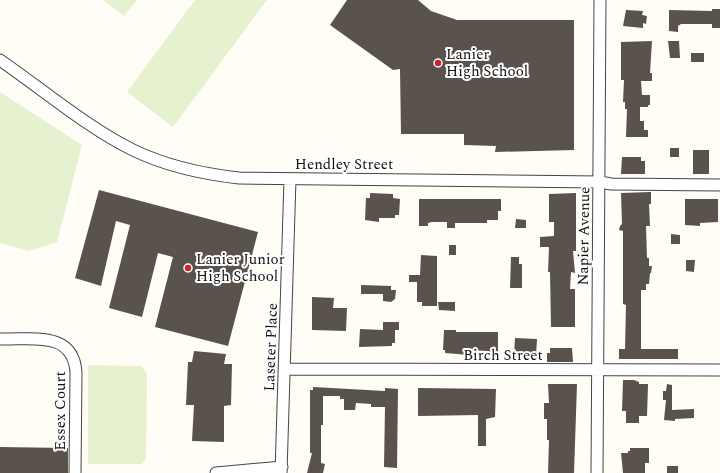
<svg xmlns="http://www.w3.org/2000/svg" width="720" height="473" font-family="Spectral,serif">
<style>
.pitch{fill:#e6f2cf}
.building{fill:#5a524d}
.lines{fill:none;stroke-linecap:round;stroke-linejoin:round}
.minor-casing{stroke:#444;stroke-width:13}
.minor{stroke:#fff;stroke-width:11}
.poi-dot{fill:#c4262e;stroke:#fff;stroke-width:1.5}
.labels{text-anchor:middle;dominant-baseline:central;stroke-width:4;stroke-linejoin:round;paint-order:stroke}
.poi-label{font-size:15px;fill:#111;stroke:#fff;text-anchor:start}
.street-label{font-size:15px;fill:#111;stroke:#fff}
</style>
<rect width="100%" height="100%" fill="#fffdf5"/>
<!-- pitch -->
<path class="pitch" d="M103 0H137L124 16Z
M195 0H267L173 127 127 92Z
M0 92 82 145 57 242 29 251 0 243Z
M88 365 142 366 147 375 146 459 142 464H88Z"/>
<!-- building -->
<path class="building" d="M347 0H418L431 11 457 20H574V150L495 152 496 146 464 145V134H401L400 69 393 70 330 25Z
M712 9H720V28H712V24H681L678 26V32L669 31V10L712 11Z
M626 10 643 11 642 15 647 16 646 24 643 23V28L623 26Z
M652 41 650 73H652V81H641L642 95H650V105H648V107H640V121H644V130H648V137H626L627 109H625V102H623L624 80H621V42Z
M668 41H679L680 58H670Z
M691 53H704V62H691Z
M670 148H679V157H670Z
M693 150H709V174H693Z
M622 157H641V161H645V174H621Z
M99 190 258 232 228 346 155 327 173 257 158 253 142 317 109 308 130 225 116 221 101 286 75 278Z
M651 192V204H649L650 226H646L647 258H649V266H652L651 273H650L649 284H646V290H641V349H678V359H619V349H625L626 305 623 304V231L619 230 620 226 622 224 621 193Z
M370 193 393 194V198L400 199 399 215H395V218H379V222L365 220 366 198H370Z
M576 193V251H573L575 273 571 272 570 289H575V327H551L550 272H548L549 247H540V237L554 236V222H549V194Z
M419 199H501V211H498V220H487V223H455V228H447V222H432L428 223V226H419Z
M685 199H718V222L700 223V226L685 225Z
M516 219 526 220V228H515Z
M671 234 680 235V244H671Z
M449 245H456V255H449Z
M421 255 437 256V306H422V302H417V282H409V275H420Z
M511 257H519V264H522V288H510Z
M686 260H695L694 272 686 271Z
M361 285 391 286V290H396L395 299 391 302 383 301V294H361Z
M312 297 334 298 333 308H347L346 331 312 330Z
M438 302H455V311L439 310Z
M383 322H399V330H395V343H392V346L359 347 360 329 383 330Z
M444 330H456V332H498V355H487V351L469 350V355L445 353V350H443Z
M515 338 537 339 536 356 514 355Z
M550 348H572L573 362H547V353H550Z
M194 351 226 354 224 364H232L231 405 224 406V442L192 441 194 405H186L188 362H192Z
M623 380H634L639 382V384H648L647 416H639V423H626V411H622Z
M548 384H577L574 473H548L549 440H547V419H544V403H549Z
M667 384 672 385V410L694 409V418L675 419V421L664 420 666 400H663V391H666Z
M313 387 385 391V388L398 389 397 468 384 467 385 407H371V404L356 403 355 410H344V399H340V396H323V425H321V463L325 464 323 473H307L312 453H310V390H313Z
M418 388 496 389 495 417 486 419V446H478V415L418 416Z
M0 447 68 448V473H0Z
M630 448H649V463H645V473H623L621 453H628V451H630Z
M667 466H678V473H667Z"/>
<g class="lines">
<!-- minor casing -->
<g class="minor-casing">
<path id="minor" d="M0 60C42 89 88 128 133 150 166 166 203 174 239 178L600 182 611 184 720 185
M0 339C31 340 74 330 76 373L75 473
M285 369 720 370
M216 473 282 467
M281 473 290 179
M597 473 600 0"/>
</g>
<!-- minor -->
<use href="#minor" class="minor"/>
</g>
<!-- markers -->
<g class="poi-dot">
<circle cx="438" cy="63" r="4"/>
<circle cx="188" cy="268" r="4"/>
</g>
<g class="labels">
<!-- poi labels -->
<g class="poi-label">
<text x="446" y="54">Lanier<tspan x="446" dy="17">High School</tspan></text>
<text x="196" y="259">Lanier Junior<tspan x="196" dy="17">High School</tspan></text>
</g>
<!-- street labels -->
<g class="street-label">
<text x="344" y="164">Hendley Street</text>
<text transform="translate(584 236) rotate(-89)">Napier Avenue</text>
<text transform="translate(271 347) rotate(-88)">Laseter Place</text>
<text x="503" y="355">Birch Street</text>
<text transform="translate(60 411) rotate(-90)">Essex Court</text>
</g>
</g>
</svg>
